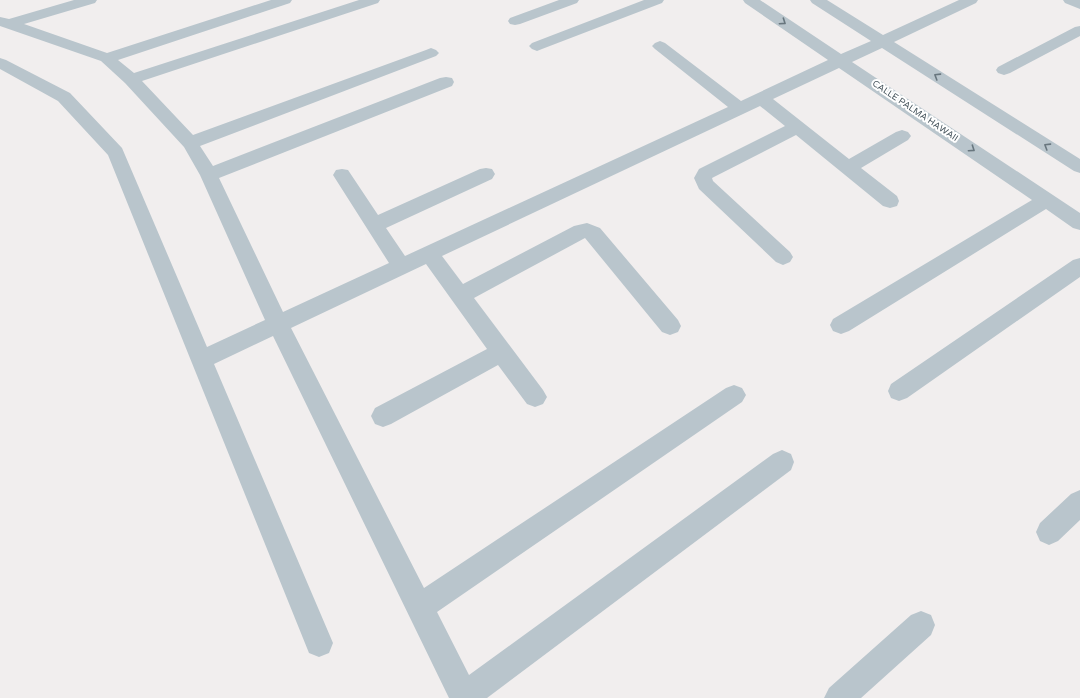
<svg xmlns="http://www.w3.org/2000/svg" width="1080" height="698" font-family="'Varela Round',sans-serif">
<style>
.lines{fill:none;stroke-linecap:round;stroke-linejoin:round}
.minor{fill:#b9c5cc;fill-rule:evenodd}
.oneway{stroke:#68767e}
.labels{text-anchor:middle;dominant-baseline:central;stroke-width:4;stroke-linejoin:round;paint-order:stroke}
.far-street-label{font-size:9px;fill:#46545c;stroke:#fff}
</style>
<rect width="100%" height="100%" fill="#f1eeee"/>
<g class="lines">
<!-- minor -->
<path class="minor" d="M74 0H97L95 3 24 24 107 53 271 0H292L290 3 118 60 134 73 359 0H380L378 3 142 81 193 135 426 50 431 48 436 50 439 53 436 56 200 146 213 166 440 78 446 77 452 78 454 82 452 86 219 178 283 312 389 263 333 175 336 170 342 169 348 170 378 215 480 169 486 168 492 169 495 174 492 179 386 228 405 256 728 107 655 49 652 46 655 43 660 41 665 43 741 101 828 60 745 3 743 0H760L841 54 871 41 812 3 810 0H827L883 35 959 0H978L976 3 894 42 1080 159V173L1074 171 882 48 852 62 1080 213V230L1073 228 1046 209 849 331 841 334 833 331 830 325 833 319 1032 200 839 68 773 99 849 159 896 132 902 130 908 132 911 136 908 140 861 168 897 196 899 201 897 206 890 208 883 206 796 135 712 178 713 181 790 252 793 257 790 262 783 265 776 262 699 189 694 178 699 169 785 126 760 106 442 256 463 284 574 226 587 223 600 228 678 320 681 326 678 332 670 335 662 332 585 238 474 298 543 390 547 397 543 404 535 407 527 404 498 365 391 424 383 427 375 424 371 416 375 408 487 349 426 264 291 328 424 588 726 388 734 385 742 388 746 395 742 402 437 612 469 675 773 454 782 450 791 454 794 462 791 470 487 698H449L273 336 214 364 333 643 329 653 319 657 309 653 108 155 58 101 0 69V58L6 60 70 93 122 148 207 347 265 320 200 175 184 147 125 83 101 61 0 26V17L9 19Z
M559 0H579L577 3 520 24 515 25 510 24 508 21 510 18Z
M644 0H664L662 3 542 49 537 51 532 49 529 46 532 43Z
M1063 0H1080V9L1065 3Z
M1080 26V36L1010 73 1004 75 998 73 996 70 998 67 1075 27Z
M1080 258V277L907 398 899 401 891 398 888 391 891 384 1073 260Z
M1080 490V520L1058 541 1049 545 1040 541 1036 532 1040 523 1071 494Z
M921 611 931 615 935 625 931 635 861 698H824L829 688 911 615Z"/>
</g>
<!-- one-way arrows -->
<defs><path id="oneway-chevron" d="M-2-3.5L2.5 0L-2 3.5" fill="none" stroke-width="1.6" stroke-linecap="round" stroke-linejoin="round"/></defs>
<g class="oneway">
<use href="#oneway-chevron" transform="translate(783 22) rotate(34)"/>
<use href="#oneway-chevron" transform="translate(937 76) rotate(-148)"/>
<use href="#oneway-chevron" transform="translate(1047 146) rotate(-148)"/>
<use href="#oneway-chevron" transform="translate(972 149) rotate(34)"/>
</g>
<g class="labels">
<!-- far-street labels -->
<g class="far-street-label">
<text transform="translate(915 111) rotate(34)">CALLE PALMA HAWAII</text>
</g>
</g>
</svg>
